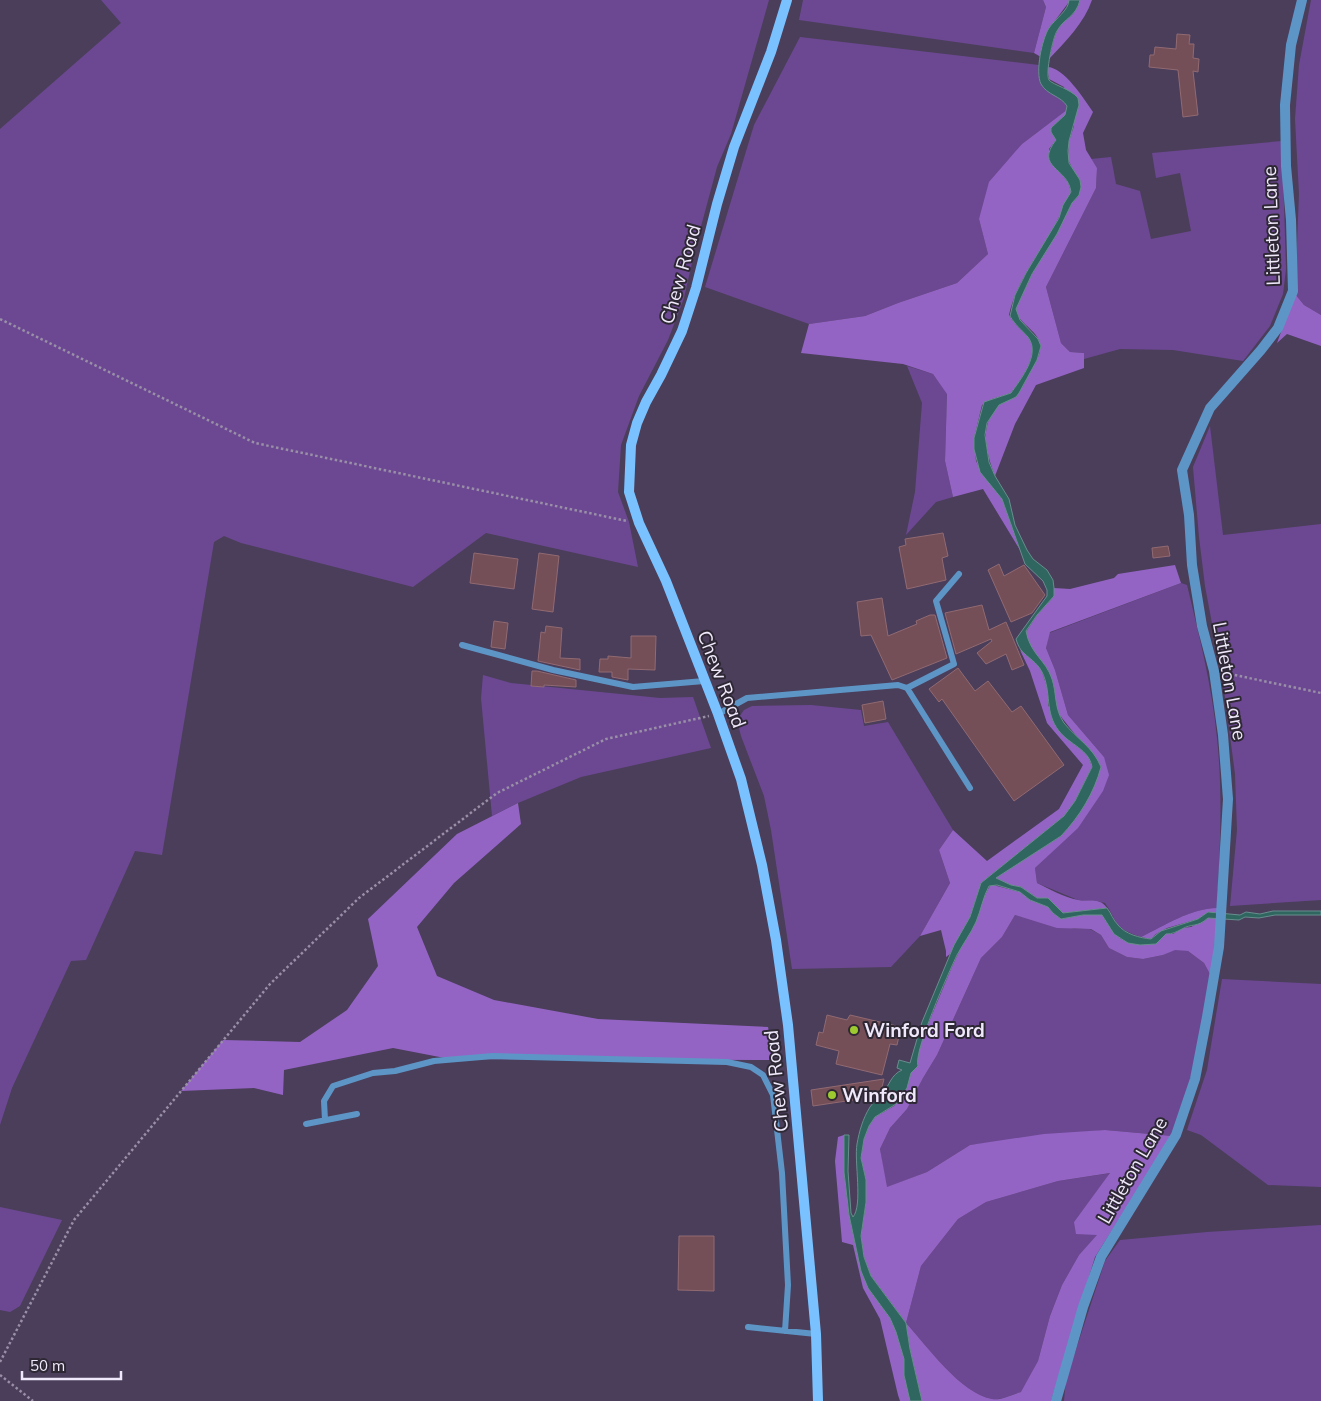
<svg xmlns="http://www.w3.org/2000/svg" width="1321" height="1401" font-family="Mulish,sans-serif">
<style>
.green{fill:#6c4892}
.forest{fill:#9464c5;fill-rule:evenodd}
.water{fill:#2f665f;stroke:#698d8e}
.building{fill:#744f57;stroke:#916a72}
.lines{fill:none;stroke-linecap:round;stroke-linejoin:round}
.path{stroke:#998fa7;stroke-width:2.5;stroke-dasharray:2.5 2.5;stroke-linecap:butt}
.service{stroke:#5d96c6;stroke-width:6}
.minor{stroke:#5d96c6;stroke-width:10}
.secondary{stroke:#79c2ff;stroke-width:10}
.poi-dot{fill:#9dca2f;stroke:#2e2835;stroke-width:2}
.labels{text-anchor:middle;dominant-baseline:central;stroke-width:4;stroke-linejoin:round;paint-order:stroke}
.street-label{font-size:19px;fill:#f0e9fb;stroke:#2e2835}
.poi-label{font-size:19px;font-weight:bold;fill:#f0e9fb;stroke:#2e2835;text-anchor:start}
</style>
<rect width="100%" height="100%" fill="#4b3e5b"/>
<!-- green -->
<path class="green" d="M101 0H769L731 134 717 167 696 245 684 298 668 340 639 396 621 445 618 492 629 522 638 567 486 533 413 587 241 543 224 536 214 542 162 855 135 851 86 960 71 961 12 1088 0 1125V129L121 23Z
M803 0H1043L1046 7 1034 53 799 20Z
M1311 0H1321V315L1304 305 1295 294 1299 194 1295 119 1299 65Z
M800 37 1039 65C1037 99 1062 88 1068 109L1022 144 979 219 988 254 957 283 898 303 865 316 809 324 705 287 754 125Z
M1282 141 1286 269 1283 294 1270 326 1243 361 1173 350 1120 349 1084 359V353L1070 352 1061 343 1046 287 1096 188 1097 168 1091 159 1111 157 1116 184 1140 191 1151 239 1191 231 1180 173 1156 178 1152 153Z
M907 366 933 374 947 393 945 461 953 497 936 502 906 535 915 492 922 403Z
M1210 426 1223 535 1321 524V900L1230 906 1237 830 1235 774 1223 682 1205 586 1199 537 1193 467Z
M1181 583 1187 585C1199 635 1212 686 1217 738 1223 795 1220 851 1217 908 1189 909 1166 925 1141 937 1112 927 1120 925 1105 903L1097 901 1078 900 1037 883 1035 868 1055 849 1104 757 1068 715 1055 670 1046 648 1049 633Z
M483 675 511 683 660 698 693 697 711 748 581 777 518 803 492 816 481 698Z
M811 705 861 710 864 726 888 722 953 830 939 850 950 883 920 936 891 967 792 969 771 830 764 796 741 736 737 720 744 710 752 706Z
M1015 915 1075 929H1090L1101 935 1109 948 1127 957 1143 959 1163 955 1175 949 1188 951 1204 963 1211 976 1190 1082 1172 1136 1105 1130 970 1145 927 1172 886 1188 880 1149 890 1128 907 1109 923 1078 937 1055 981 958 1002 937Z
M1222 979 1321 984V1187L1268 1185 1201 1135 1187 1130 1207 1070Z
M1111 1173 1074 1222 1098 1235 1079 1255 1062 1285 1050 1316 1038 1361 1022 1392C1013 1394 1000 1401 992 1399 960 1393 928 1347 906 1323L921 1266 958 1219 986 1202 1058 1181Z
M0 1207 62 1220 20 1306 10 1312 0 1310Z
M1321 1225V1401H1064L1066 1380 1105 1261 1120 1240 1207 1232Z"/>
<!-- forest -->
<path class="forest" d="M1043 0H1069V2L1048 30 1041 57 1034 53 1046 7Z
M1080 0H1092C1084 23 1066 41 1049 59 1052 50 1053 39 1057 31 1063 18 1075 19 1080 0Z
M1047 67C1064 67 1084 99 1093 112L1083 133 1086 150 1097 168 1096 188 1046 287 1061 343 1070 352 1084 353V368L1036 385 1015 424 995 476C986 452 978 424 1000 404 1005 400 1013 400 1017 395 1023 387 1027 377 1032 368 1036 362 1041 354 1040 346 1040 331 1018 324 1015 309L1032 274 1072 203 1079 195 1080 180 1073 170 1068 159 1069 141 1074 126 1064 87 1049 79Z
M1068 109 1065 115 1051 128V132L1056 140 1049 149V160L1068 182 1071 192C1064 207 1056 224 1047 239 1032 263 1015 287 1009 315 1014 324 1021 329 1027 336 1042 353 1021 379 1011 393L992 399 982 405 974 438 976 461 984 477 998 492 1002 499 1020 550 983 489 953 497 945 461 947 394 933 374 903 364 801 353 809 324 865 316 898 303 957 283 988 254 979 219 989 182 1022 144Z
M1295 294 1304 305 1321 315V346L1287 334 1277 343Z
M1175 565 1181 583 1050 632 1046 648 1055 670 1068 715 1104 757 1109 775 1103 791 1078 828 1035 868 1037 883C1049 889 1064 897 1078 900 1088 902 1100 897 1107 908L1063 913 1048 898H1037L1021 887 1011 885 995 878 1061 836C1081 816 1090 792 1101 767L1058 713 1048 670 1033 651 1028 642 1026 632 1037 615 1054 596V588L1070 589 1114 578 1118 574Z
M1020 650 1037 663 1042 672 1048 690V705L1064 736 1088 755 1092 767 1075 801 1064 816 981 883 970 917 950 954 946 957V951L941 930 920 936 950 883 939 850 953 830 987 861 1059 809 1083 765 1047 723 1030 671Z
M518 803 521 824 454 883 417 927 437 976 494 1000 598 1019 768 1027 774 1060 450 1059 393 1048 284 1070 283 1095 254 1088 181 1091 223 1040 300 1042 347 1010 378 966 368 919 457 834Z
M993 885 1020 892 1030 900 1048 907 1053 913 1061 919 1083 915H1102C1120 944 1122 943 1156 944L1166 934H1173L1182 928 1191 927 1208 918H1218L1211 976 1204 963 1188 951 1175 950 1163 955 1143 959 1127 957 1109 948 1101 935 1091 929 1057 928 1015 915 1002 937 981 958 937 1055 923 1078 907 1109 890 1128 880 1149 887 1187 927 1172 970 1145 1044 1134 1105 1130 1172 1136 1095 1257 1051 1401H922L910 1349 906 1323 871 1276 864 1257 861 1236 866 1202V1180L861 1158 864 1139 869 1126 875 1117 894 1106 904 1094 911 1073 917 1066V1062L919 1050 926 1029 951 969 987 891 990 886ZM1110 1173 1074 1222 1076 1234 1097 1235 1079 1255 1062 1285 1050 1316 1038 1361 1021 1392C1013 1394 1000 1401 992 1399 960 1393 928 1347 906 1323L921 1266 958 1219 986 1202 1058 1181Z
M1217 908V913L1208 912 1198 919 1167 928 1156 934 1151 939 1141 937C1166 925 1189 909 1217 908Z
M844 1135V1172L849 1215 861 1271 868 1288 890 1318 896 1332 904 1359V1375L910 1401H900L898 1395 880 1319 863 1288 853 1245 842 1242 835 1161 838 1137Z"/>
<!-- water -->
<path class="water" d="M1069 0H1080C1076 17 1064 18 1057 31 1053 37 1045 74 1049 80 1053 85 1071 89 1078 98L1079 105 1069 141 1068 151 1069 163 1080 180 1081 187 1079 195 1072 203 1057 234 1032 274 1016 309 1020 320 1038 339 1041 346 1037 360 1019 393 1016 397 999 405 987 423 985 435 989 462 995 476 1009 499 1015 525 1027 550 1033 559 1047 570 1053 580 1054 588V596L1037 615 1026 631C1030 654 1046 660 1052 679 1057 694 1054 709 1064 723 1077 739 1093 747 1101 767 1094 793 1080 816 1061 836L996 878 1011 885 1021 887 1037 898H1048L1063 913 1107 908C1111 913 1113 920 1118 925 1125 934 1140 938 1151 939L1161 931 1198 919 1208 912 1240 915 1246 912 1260 914 1273 911H1321V915H1275L1259 918 1245 917 1239 920 1208 918C1197 928 1192 923 1182 929 1176 932 1173 934 1166 934L1156 944 1140 945 1128 943 1114 934 1102 915H1083L1061 919 1053 913 1048 907 1030 900 1020 892 997 885 989 886C983 897 981 910 976 922 971 933 963 944 957 955 949 972 913 1052 918 1066L911 1073 907 1088 896 1104 875 1117 869 1126 864 1139 861 1158 866 1180V1202L861 1236 864 1257 871 1276 906 1323 910 1349 922 1401H910L904 1375V1359L896 1332 890 1318 868 1288 861 1271 849 1215 844 1172V1135H849L848 1171 851 1213 853 1217C863 1205 854 1161 857 1144 859 1132 863 1118 870 1107 873 1102 879 1098 883 1093 890 1084 891 1075 902 1070L897 1068 899 1060 910 1063 922 1022 954 945 970 917 981 883 1064 816 1075 801 1092 767C1089 749 1070 745 1059 731 1044 712 1052 692 1042 672 1037 662 1028 658 1021 650 1019 647 1017 643 1016 639L1047 596V590L1043 581 1025 564 1002 499 980 472 974 449V438L984 402 1011 393C1021 379 1041 354 1028 337 1022 330 1015 325 1010 316L1015 295 1026 273 1059 218 1063 205 1071 192C1068 167 1034 168 1056 140L1051 132V128L1065 115 1067 106C1061 96 1047 95 1041 84 1035 72 1042 39 1049 28 1055 19 1069 10 1069 0Z"/>
<!-- building -->
<path class="building" d="M1177 34 1190 35 1189 44H1194L1193 58 1199 59 1198 72 1193 71 1198 115 1183 117 1178 70 1149 67 1150 55H1154L1155 47 1176 49Z
M943 533 948 556 942 558 946 580 907 589 899 547 906 545 905 539Z
M1168 546 1170 556 1153 558 1152 548Z
M474 553 518 559 514 589 470 583Z
M539 553 559 556 553 612 532 609Z
M999 564 1004 576 1024 565 1045 595 1032 613 1011 622 988 570Z
M882 598 888 636 917 624 916 621 930 615H935L947 658 892 680 871 635 861 636 857 602Z
M982 605 989 630 1006 622 1024 665 1012 670 1006 654 986 664 977 653 992 641 991 639 956 654 945 613Z
M494 621 508 623 505 649 491 647Z
M546 626 562 628 560 658 580 659V670L538 661 541 632 545 633Z
M631 636H656L655 670 628 669V680L612 677V672H599L600 659H608V656L631 658Z
M958 668 975 691 988 681 1012 712 1021 706 1064 765 1014 801 942 699 939 702 929 689Z
M532 671H537L576 680V687L544 685V687L531 686Z
M883 701 886 719 865 723 862 705Z
M827 1015 847 1020 850 1015 901 1027 897 1045 890 1044 882 1075 836 1064 839 1051 816 1045 819 1032 823 1033Z
M884 1079 881 1091 873 1097 851 1091 853 1100 813 1106 811 1090Z
M679 1236H714V1291L678 1290Z"/>
<g class="lines">
<!-- path -->
<path class="path" d="M0 319 255 443 627 521
M1225 673 1321 693
M0 1362 74 1220 270 984 359 898 497 793 606 739 709 716
M0 1375 33 1401"/>
<!-- service -->
<path class="service" d="M462 645 553 670 633 687 704 681
M907 688 954 664 936 601 959 574
M718 714 747 698 898 685 907 688 970 788
M325 1120 324 1101 333 1086 373 1073 395 1071 434 1061 493 1056 727 1062 751 1067 763 1075 773 1095 782 1173 788 1285 785 1331
M306 1124 357 1114
M748 1327 816 1334"/>
<!-- minor -->
<path class="minor" d="M1056 1401 1083 1307 1101 1257 1176 1135 1195 1079 1207 1017 1219 947 1228 799 1223 735 1214 671 1202 626 1192 565 1189 515 1182 470 1210 408 1261 350 1278 328 1293 291 1291 220 1286 166 1285 105 1291 45 1302 0"/>
<!-- secondary -->
<path class="secondary" d="M787 0 771 52 734 147 717 204 696 288 682 331 661 375 646 402 637 423 631 445 629 492 639 523 666 581 718 714 741 779 762 865 776 940 788 1025 816 1334 818 1401"/>
</g>
<!-- markers -->
<g class="poi-dot">
<circle cx="854" cy="1030" r="5"/>
<circle cx="832" cy="1095" r="5"/>
</g>
<g class="labels">
<!-- street labels -->
<g class="street-label">
<text transform="translate(1271 226) rotate(-92)">Littleton Lane</text>
<text transform="translate(680 274) rotate(-74)">Chew Road</text>
<text transform="translate(722 679) rotate(69)">Chew Road</text>
<text transform="translate(1230 681) rotate(80)">Littleton Lane</text>
<text transform="translate(776 1081) rotate(-96)">Chew Road</text>
<text transform="translate(1132 1170) rotate(-60)">Littleton Lane</text>
</g>
<!-- poi labels -->
<g class="poi-label">
<text x="864" y="1030">Winford Ford</text>
<text x="842" y="1095">Winford</text>
</g>
</g>
<!-- scale -->
<path d="M22 1371v8h99v-8" fill="none" stroke="#f0e9fb" stroke-width="2.5"/>
<text x="30" y="1371" font-size="15" fill="#f0e9fb" stroke="#2e2835" stroke-width="4" paint-order="stroke">50 m</text>
</svg>
